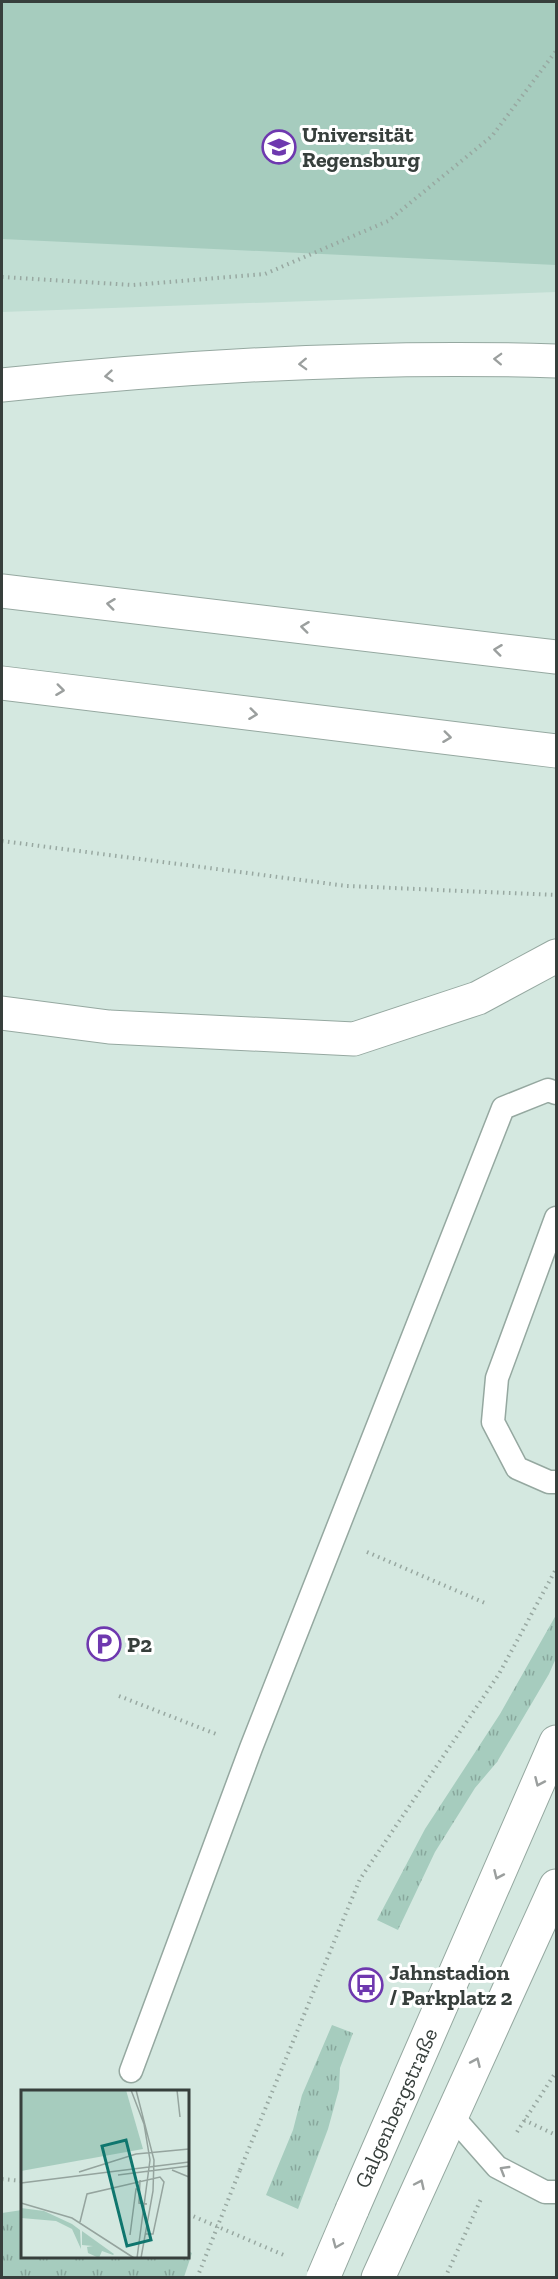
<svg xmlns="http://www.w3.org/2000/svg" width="558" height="2279" font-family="'Zilla Slab',serif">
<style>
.built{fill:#c1ded3}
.grass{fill:url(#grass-tufts)}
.green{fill:#a6ccbe}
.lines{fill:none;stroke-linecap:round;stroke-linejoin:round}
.lane-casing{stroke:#95a8a0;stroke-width:25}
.street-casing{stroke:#95a8a0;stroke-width:35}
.secondary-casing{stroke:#95a8a0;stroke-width:35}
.highway-casing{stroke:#95a8a0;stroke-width:35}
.path{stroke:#98a8a1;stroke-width:4;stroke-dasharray:1.5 4.5;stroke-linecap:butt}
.lane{stroke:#fff;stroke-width:22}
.street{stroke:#fff;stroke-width:33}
.secondary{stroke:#fff;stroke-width:33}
.highway{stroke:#fff;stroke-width:33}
.secondary-bridge-casing{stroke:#95a8a0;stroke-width:35;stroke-linecap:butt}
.path-bridge{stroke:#98a8a1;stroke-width:4;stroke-dasharray:1.5 4.5;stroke-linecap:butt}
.secondary-bridge{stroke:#fff;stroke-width:33}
.oneway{stroke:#9b9f9e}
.labels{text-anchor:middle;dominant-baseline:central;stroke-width:6;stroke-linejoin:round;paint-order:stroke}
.poi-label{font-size:22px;font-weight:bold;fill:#373f3c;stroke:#fff;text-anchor:start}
.street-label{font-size:22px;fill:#373f3c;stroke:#fff}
.inset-road{fill:none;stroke:#95a49e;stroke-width:1.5}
.view{fill:#0f766e;fill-opacity:0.15;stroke:#0f766e;stroke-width:3}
.inset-edge{fill:none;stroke:#373f3c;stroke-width:3}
</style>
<defs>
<pattern id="grass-tufts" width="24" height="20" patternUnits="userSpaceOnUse" patternTransform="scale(1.5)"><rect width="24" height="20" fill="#a6ccbe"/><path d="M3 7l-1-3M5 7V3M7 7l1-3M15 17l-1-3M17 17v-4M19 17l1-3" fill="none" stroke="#88a79c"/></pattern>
</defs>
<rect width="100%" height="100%" fill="#d4e8e0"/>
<!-- built -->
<path class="built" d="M2 2H556V292L2 312Z"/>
<!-- grass -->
<path class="grass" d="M556 1615V1658L549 1674 497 1762 475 1788 435 1852 398 1930 377 1920 425 1829 500 1714Z
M332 2025 353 2033 340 2068 339 2089 328 2129 298 2209 266 2195 293 2130 302 2095Z
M22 2210V2256H188V2251L192 2253 184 2277H2V2213Z"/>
<!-- green -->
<path class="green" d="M2 2H556V265L2 239Z"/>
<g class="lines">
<!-- lane casing -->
<g class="lane-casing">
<path id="lane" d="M556 1218 497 1378 493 1422 517 1468 549 1482H556
M131 2071 251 1748 503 1108 548 1090 556 1093
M452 2116 497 2167 545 2192H556"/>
</g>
<!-- street casing -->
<g class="street-casing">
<path id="street" d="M2 1013 109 1027 354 1039 478 998 556 956"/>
</g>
<!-- secondary casing -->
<g class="secondary-casing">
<path id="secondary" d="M352 2210 556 1742
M378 2278 556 1886"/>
</g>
<!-- highway casing -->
<g class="highway-casing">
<path id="highway" d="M2 385C185 366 373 355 556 361
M2 591 556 657
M2 683 556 751"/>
</g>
<!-- path -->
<path class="path" d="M2 277 133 285 265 274 388 221 492 136 556 51
M2 841 347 886 556 895
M367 1552 485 1603
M119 1696 216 1734
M524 2120 556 2135
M517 2132 556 2072
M240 2170 360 1879 499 1674 556 1569
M2 2179 22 2181
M188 2214 286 2256
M445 2278 481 2199"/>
<!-- lane -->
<use href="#lane" class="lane"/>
<!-- street -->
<use href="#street" class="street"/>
<!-- secondary -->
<use href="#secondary" class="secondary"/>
<!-- highway -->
<use href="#highway" class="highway"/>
<!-- secondary-bridge casing -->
<g class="secondary-bridge-casing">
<path id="secondary-bridge" d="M323 2278 352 2210"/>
</g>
<!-- path-bridge -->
<path class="path-bridge" d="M197 2278 240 2170"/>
<!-- secondary-bridge -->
<use href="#secondary-bridge" class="secondary-bridge"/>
</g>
<!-- one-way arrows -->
<defs><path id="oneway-chevron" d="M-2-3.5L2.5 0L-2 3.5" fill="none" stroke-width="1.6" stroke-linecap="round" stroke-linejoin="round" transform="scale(1.5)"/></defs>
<g class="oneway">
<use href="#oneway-chevron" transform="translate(498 359) rotate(-178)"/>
<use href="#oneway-chevron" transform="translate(303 364) rotate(178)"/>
<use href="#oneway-chevron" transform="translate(109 376) rotate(175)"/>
<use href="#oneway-chevron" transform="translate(111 604) rotate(-173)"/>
<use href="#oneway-chevron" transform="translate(305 627) rotate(-173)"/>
<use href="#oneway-chevron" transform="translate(498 650) rotate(-173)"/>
<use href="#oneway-chevron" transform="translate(60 690) rotate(7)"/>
<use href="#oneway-chevron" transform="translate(253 714) rotate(7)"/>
<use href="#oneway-chevron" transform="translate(447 737) rotate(7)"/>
<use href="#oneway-chevron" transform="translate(539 1782) rotate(114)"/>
<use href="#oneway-chevron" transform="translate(498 1875) rotate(114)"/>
<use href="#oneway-chevron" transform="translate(476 2062) rotate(-66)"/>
<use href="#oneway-chevron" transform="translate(504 2170) rotate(-149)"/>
<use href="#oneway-chevron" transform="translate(420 2184) rotate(-65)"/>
<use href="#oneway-chevron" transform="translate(337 2244) rotate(113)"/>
</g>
<!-- icons -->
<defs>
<g id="university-ring" transform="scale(1.725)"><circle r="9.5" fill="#fff" stroke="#6e38af" stroke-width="1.5"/><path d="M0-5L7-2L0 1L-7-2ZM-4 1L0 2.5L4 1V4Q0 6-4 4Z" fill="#6e38af"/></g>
<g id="parking-ring" transform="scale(1.725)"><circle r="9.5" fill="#fff" stroke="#6e38af" stroke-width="1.5"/><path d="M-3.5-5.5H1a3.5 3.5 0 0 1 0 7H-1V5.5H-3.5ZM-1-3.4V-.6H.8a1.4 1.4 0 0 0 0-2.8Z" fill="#6e38af"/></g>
<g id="bus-ring" transform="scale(1.725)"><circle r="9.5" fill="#fff" stroke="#6e38af" stroke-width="1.5"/><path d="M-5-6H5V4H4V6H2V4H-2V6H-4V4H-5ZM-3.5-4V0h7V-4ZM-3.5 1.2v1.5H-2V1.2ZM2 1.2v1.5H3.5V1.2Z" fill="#6e38af"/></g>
</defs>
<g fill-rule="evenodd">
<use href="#university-ring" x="279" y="147"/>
<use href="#parking-ring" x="104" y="1644"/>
<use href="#bus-ring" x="366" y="1985"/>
</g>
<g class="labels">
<!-- poi labels -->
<g class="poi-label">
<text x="302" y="134">Universität<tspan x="302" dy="25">Regensburg</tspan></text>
<text x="127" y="1644">P2</text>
<text x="389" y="1972">Jahnstadion<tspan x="389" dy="25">/ Parkplatz 2</tspan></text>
</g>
<!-- street labels -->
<g class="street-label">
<text transform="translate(396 2108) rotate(-66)">Galgenbergstraße</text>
</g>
</g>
<!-- overview -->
<g transform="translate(21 2090)">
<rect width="168" height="168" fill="#d4e8e0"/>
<path d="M0 118 23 121 51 134 59 140 60 159 51 139 35 131 0 128Z" fill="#a6ccbe"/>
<path d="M61 141 93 164 92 165 81 161 78 168 67 163 66 157 72 156 61 155Z" fill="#a6ccbe"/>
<path d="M105 0 122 59 0 81V1Z" fill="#a6ccbe"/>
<path class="inset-road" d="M110 0 123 34 129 70 116 168M115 0 133 70 132 101 120 168M156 0 159 27M151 80 168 87M58 82 115 64 168 59M97 85 168 76M119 90 118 113 126 114M0 93 168 72M0 113 51 128 113 168M59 132 66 104 139 87 143 92 132 144H124M109 145 115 99H119"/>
<path class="view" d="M105 50 130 150 106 156 81 56Z"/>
<rect width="168" height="168" class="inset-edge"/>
</g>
<!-- border -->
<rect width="558" height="2279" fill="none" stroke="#373f3c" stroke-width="6"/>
</svg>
